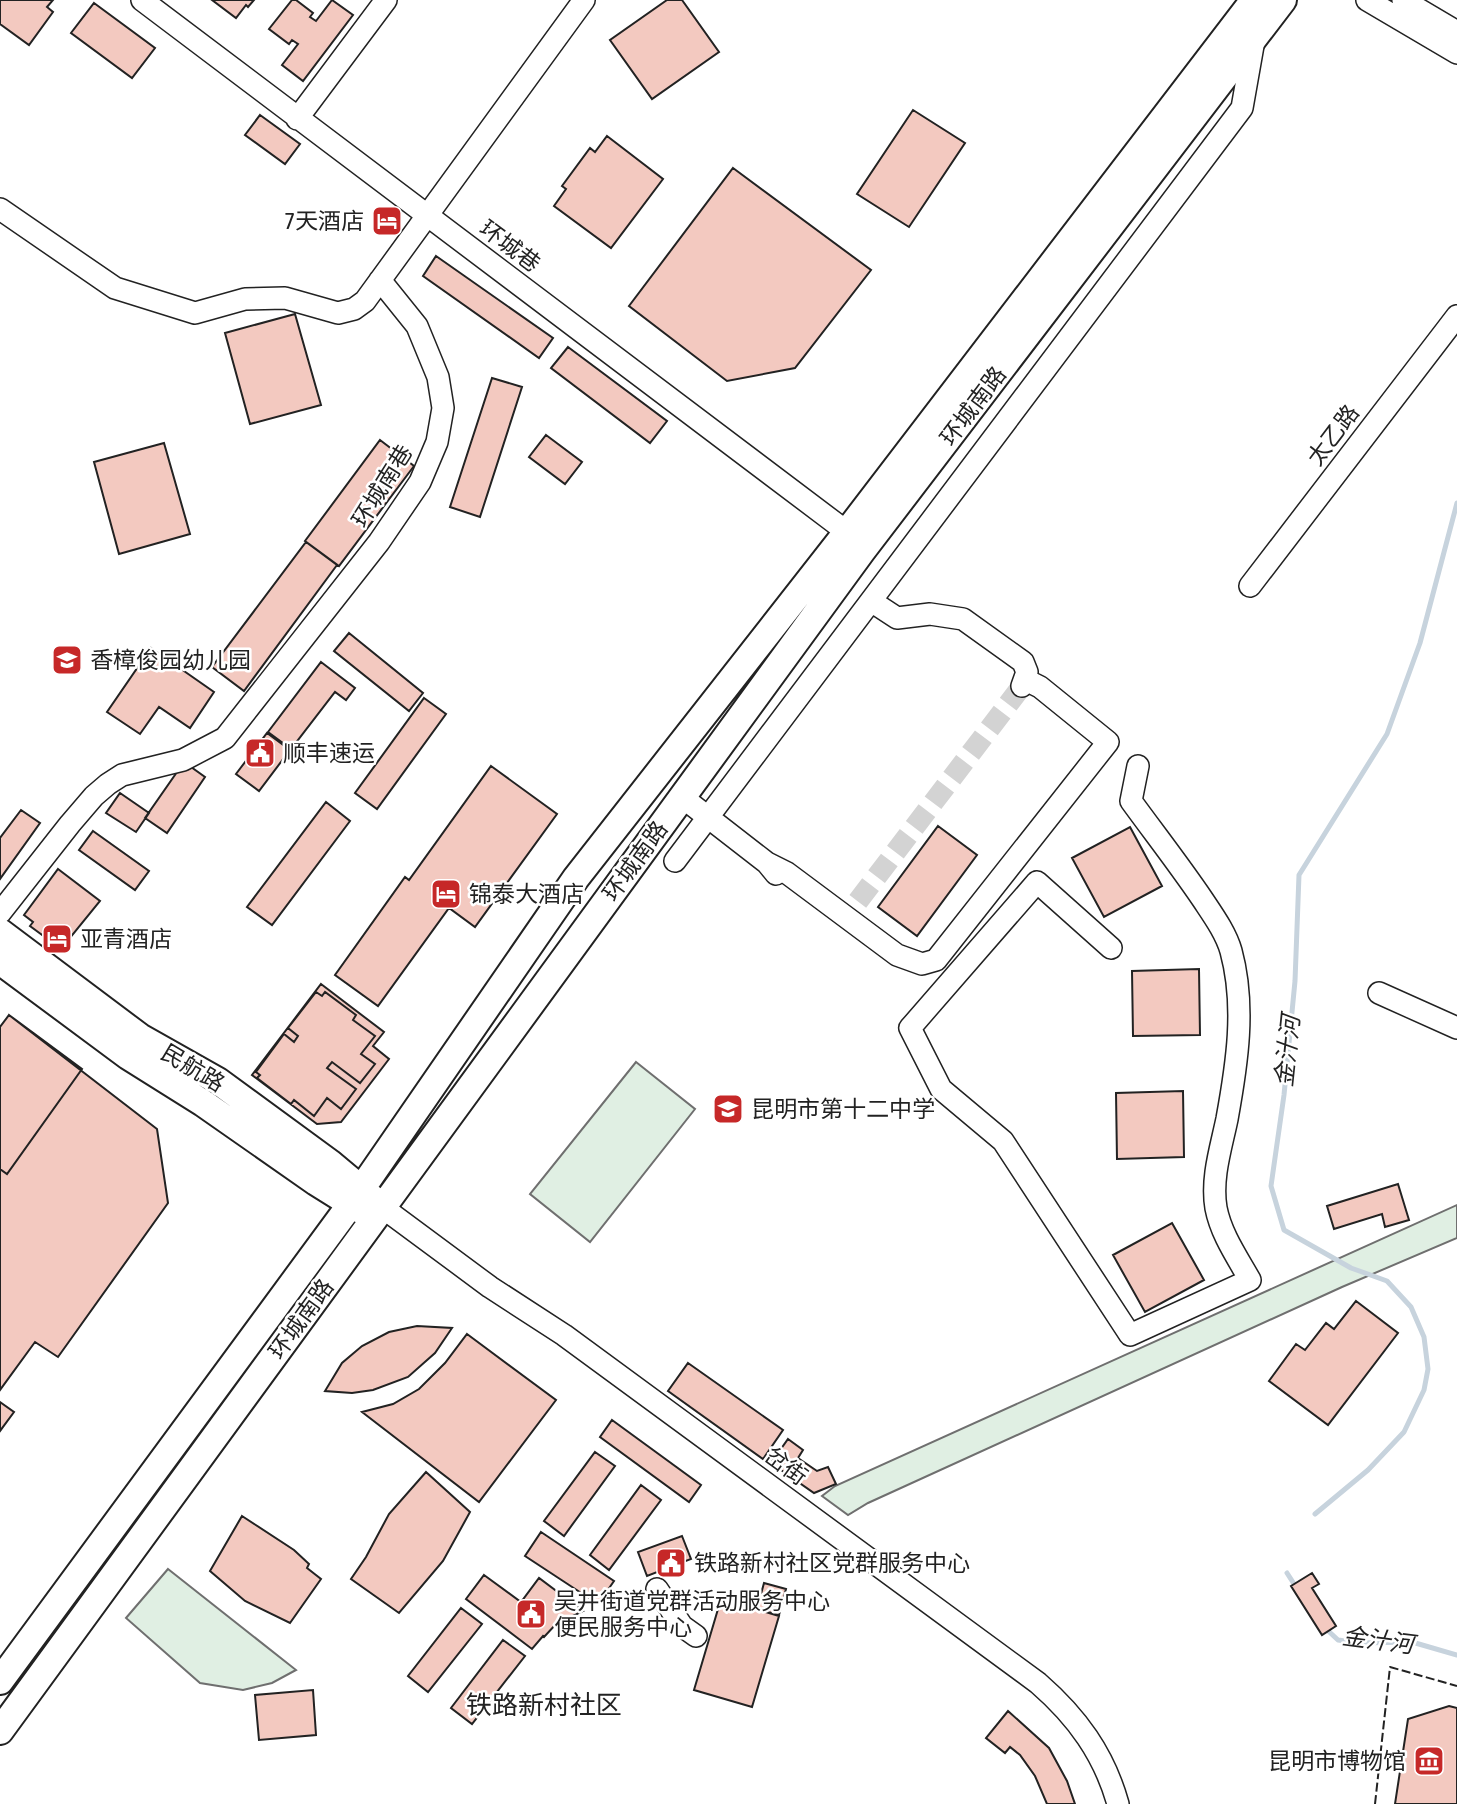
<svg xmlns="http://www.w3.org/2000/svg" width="1457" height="1804" font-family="'Asap Condensed','Noto Sans SC',sans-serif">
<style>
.green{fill:#e0efe3;stroke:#6f6f6f;stroke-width:2}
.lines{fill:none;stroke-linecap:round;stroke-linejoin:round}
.stream{stroke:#c7d3dd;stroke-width:5}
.building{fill:#f3c9c0;stroke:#222;stroke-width:2}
.minor-tunnel{stroke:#d3d3d3;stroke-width:21;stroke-dasharray:21 10;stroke-linecap:butt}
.minor-casing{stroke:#222;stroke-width:24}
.major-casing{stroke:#222;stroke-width:30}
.minor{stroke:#fff;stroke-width:21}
.major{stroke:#fff;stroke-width:26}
.fence{stroke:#222;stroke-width:2;stroke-dasharray:9 3.5;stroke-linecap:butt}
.labels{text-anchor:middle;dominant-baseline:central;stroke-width:5;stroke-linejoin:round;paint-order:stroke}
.poi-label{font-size:23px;fill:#222;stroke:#fff;text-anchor:start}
.street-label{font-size:23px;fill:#222;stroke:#fff}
.water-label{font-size:24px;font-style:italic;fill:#222;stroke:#fff}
.quarter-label{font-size:26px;fill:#222;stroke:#fff}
</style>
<rect width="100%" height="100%" fill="#fff"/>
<!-- green -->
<path class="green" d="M636 1062 695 1109 590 1242 530 1194Z
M1457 1205V1238L1342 1287 868 1503 848 1515 822 1496 835 1486Z
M168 1569 296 1670 272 1683 243 1690 200 1683 126 1618Z"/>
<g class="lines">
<!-- stream -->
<path class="stream" d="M1315 1514 1368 1470 1404 1432 1424 1390 1428 1369 1424 1337 1411 1307 1387 1281 1351 1268 1284 1230 1271 1186 1284 1095 1295 981 1299 875 1387 734 1420 643 1457 503
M1287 1573 1296 1587
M1324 1627 1338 1640 1359 1643 1412 1642 1457 1655"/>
</g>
<!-- building -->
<path class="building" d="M0 0H53L47 7 53 12 29 45 0 24Z
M212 0H254L248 7 246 5 236 18Z
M292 0H296L313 13 310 17 316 21 332 0 353 15 303 81 282 65 298 44 292 40 289 44 269 29Z
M667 0H682L719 52 652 99 610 40Z
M94 3 155 48 132 78 71 33Z
M913 110 965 143 909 227 857 194Z
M260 115 300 144 285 164 245 135Z
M607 136 663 179 611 248 554 206 566 189 562 186 590 148 595 152Z
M733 168 871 270 795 368 727 381 629 306Z
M436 256 553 338 539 358 423 276Z
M295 314 321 405 250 424 225 333Z
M568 347 667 421 650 443 551 368Z
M492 378 522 387 480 517 450 507Z
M546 435 582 462 565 484 529 457Z
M380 440 414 466 339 566 305 541Z
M164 443 190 534 119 554 94 462Z
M306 542 337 565 244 691 212 667Z
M349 633 423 693 409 711 334 651Z
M151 648 214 692 190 728 159 707 140 734 107 712Z
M321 662 355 688 346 700 335 692 291 749 268 732Z
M424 698 446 714 377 809 355 793Z
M267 733 290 750 259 791 236 774Z
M184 762 205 777 167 833 145 818Z
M491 766 557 814 475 927 449 908 378 1006 335 975 405 877 409 880Z
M120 793 149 813 136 832 106 813Z
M326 802 350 821 272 925 247 907Z
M21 810 40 823 0 879V838Z
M938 826 977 855 917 936 878 907Z
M1130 827 1162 886 1104 917 1072 858Z
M93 831 149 871 135 890 79 850Z
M58 869 100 901 61 949 30 926 33 922 24 915Z
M1199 969 1200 1035 1133 1036 1132 971Z
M321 984 384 1032 373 1046 389 1059 341 1122 317 1124 252 1075Z
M316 992 322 996 325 992 356 1015 353 1020 375 1036 361 1054 375 1064 360 1083 332 1062 327 1068 356 1089 341 1109 327 1098 314 1116 294 1100 291 1104 257 1078 260 1075 256 1072 284 1034 294 1042 298 1036 288 1028Z
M9 1015 82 1069 7 1174 0 1169V1027Z
M9 1015 157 1129 168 1203 58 1357 35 1342 0 1390V1027Z
M1183 1091 1184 1157 1117 1159 1116 1093Z
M1398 1184 1409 1220 1385 1227 1382 1214 1334 1229 1327 1206Z
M1172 1223 1204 1280 1145 1312 1113 1255Z
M1356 1301 1398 1333 1328 1425 1269 1381 1296 1344 1305 1350 1326 1323 1334 1329Z
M417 1326 452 1328 435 1353 408 1377 373 1390 352 1393 325 1391 342 1363 362 1346 389 1332Z
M467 1334 556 1400 479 1502 362 1412 393 1404 419 1389 445 1363Z
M688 1363 783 1430 763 1459 668 1391Z
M0 1402 14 1412 0 1431Z
M612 1420 701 1485 689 1502 600 1437Z
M788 1439 803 1450 798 1458 817 1471 828 1467 836 1484 814 1493 771 1463Z
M595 1452 615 1466 564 1536 544 1521Z
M426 1472 470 1512 443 1561 399 1613 351 1579 366 1557 389 1514Z
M641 1485 661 1500 609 1570 590 1555Z
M242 1516 294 1550 309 1564 307 1568 321 1579 290 1623 245 1601 210 1571Z
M541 1532 614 1581 598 1604 525 1556Z
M682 1536 691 1559 647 1576 638 1552Z
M1312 1573 1319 1584 1312 1588 1336 1626 1322 1635 1291 1586Z
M484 1575 521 1602 539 1578 583 1611 556 1624 544 1637 543 1636 532 1649 466 1599Z
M764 1583 786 1589 779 1615 757 1609Z
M721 1599 779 1616 752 1707 694 1690Z
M461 1608 482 1624 428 1692 408 1676Z
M503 1640 525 1656 472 1724 451 1708Z
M313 1690 316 1735 259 1740 255 1695Z
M1449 1706 1457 1708V1804H1395L1408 1719Z
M1008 1711 1049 1748 1067 1781 1075 1804H1047L1035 1776 1020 1755 1010 1747 1005 1753 986 1738Z"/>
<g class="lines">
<!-- minor-tunnel -->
<path class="minor-tunnel" d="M839 926 1022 686"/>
<!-- minor casing -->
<g class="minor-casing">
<path id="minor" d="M142 0 847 532
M1367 0 1457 53
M1403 0 1457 32
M297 119 386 0
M0 209 115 288 195 313 245 299 285 298 338 313 354 309 365 301 584 0
M1250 586 1457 316
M871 601 897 618 930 614 963 619 1023 662 1027 672 1022 686
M682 797 767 863 776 874
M675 861 1242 108 1254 40
M767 863 787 873 897 955 922 964 936 960 1108 742 1040 687 1026 680
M0 913 70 824 94 796 108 784 122 775 183 760 225 738 379 542 420 482 437 442 443 408 438 377 417 326 380 280
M1111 948 1037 882 910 1028 941 1089 1003 1141 1130 1335 1250 1280C1237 1257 1221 1234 1216 1208 1211 1178 1221 1148 1227 1119 1237 1064 1246 1006 1231 951 1226 933 1213 915 1203 900 1180 866 1155 834 1131 801L1138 766
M1379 993 1457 1028
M382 1207 490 1287 564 1335 1038 1683C1077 1717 1104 1754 1118 1804
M657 1589 682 1626 696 1636"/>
</g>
<!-- major casing -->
<g class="major-casing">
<path id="major" d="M0 932 140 1037 218 1081 330 1163 373 1199
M0 961 128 1056 203 1103 316 1182 364 1212
M0 1681 351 1204 576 878 847 532 1254 0
M0 1731 862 551 1283 0"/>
</g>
<!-- minor -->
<use href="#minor" class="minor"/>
<!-- major -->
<use href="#major" class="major"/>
<!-- fence -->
<path class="fence" d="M1375 1804 1390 1667 1457 1686"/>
</g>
<!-- icons -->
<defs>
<g id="hotel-square" transform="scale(1.575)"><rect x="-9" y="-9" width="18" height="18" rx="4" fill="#c62828" stroke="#fff"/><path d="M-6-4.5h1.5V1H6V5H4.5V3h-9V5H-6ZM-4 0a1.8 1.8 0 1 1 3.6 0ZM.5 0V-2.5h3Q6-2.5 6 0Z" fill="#fff"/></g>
<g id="school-square" transform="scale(1.575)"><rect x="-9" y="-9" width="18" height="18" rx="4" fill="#c62828" stroke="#fff"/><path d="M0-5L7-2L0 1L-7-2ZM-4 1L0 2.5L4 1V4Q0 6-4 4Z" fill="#fff"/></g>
<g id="civic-square" transform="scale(1.575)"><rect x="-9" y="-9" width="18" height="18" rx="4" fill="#c62828" stroke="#fff"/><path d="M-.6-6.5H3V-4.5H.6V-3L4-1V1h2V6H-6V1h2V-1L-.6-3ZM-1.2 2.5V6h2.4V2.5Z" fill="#fff"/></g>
<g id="museum-square" transform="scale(1.575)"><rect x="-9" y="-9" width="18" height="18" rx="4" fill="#c62828" stroke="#fff"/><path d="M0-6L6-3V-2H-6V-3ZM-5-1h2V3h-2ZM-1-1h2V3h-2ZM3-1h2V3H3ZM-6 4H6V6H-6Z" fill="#fff"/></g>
</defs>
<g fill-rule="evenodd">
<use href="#hotel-square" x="387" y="221"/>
<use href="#school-square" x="67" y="660"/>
<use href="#civic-square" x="260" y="753"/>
<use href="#hotel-square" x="446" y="894"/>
<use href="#hotel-square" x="57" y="939"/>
<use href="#school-square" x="728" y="1109"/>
<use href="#civic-square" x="671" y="1563"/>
<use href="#civic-square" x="531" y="1614"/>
<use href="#museum-square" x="1429" y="1761"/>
</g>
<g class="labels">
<!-- poi labels -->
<g class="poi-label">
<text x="364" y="221" text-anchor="end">7天酒店</text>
<text x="90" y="660">香樟俊园幼儿园</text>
<text x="283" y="753">顺丰速运</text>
<text x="469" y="894">锦泰大酒店</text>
<text x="80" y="939">亚青酒店</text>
<text x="751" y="1109">昆明市第十二中学</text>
<text x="694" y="1563">铁路新村社区党群服务中心</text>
<text x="554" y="1601">吴井街道党群活动服务中心<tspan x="554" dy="26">便民服务中心</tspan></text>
<text x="1406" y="1761" text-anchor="end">昆明市博物馆</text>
</g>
<!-- street labels -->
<g class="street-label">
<text transform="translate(510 246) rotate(37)">环城巷</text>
<text transform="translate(973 406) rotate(-53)">环城南路</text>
<text transform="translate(1333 435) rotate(-53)">太乙路</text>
<text transform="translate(382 486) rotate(-58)">环城南巷</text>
<text transform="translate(635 861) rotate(-54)">环城南路</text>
<text transform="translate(193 1068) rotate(31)">民航路</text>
<text transform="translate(301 1319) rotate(-54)">环城南路</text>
<text transform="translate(786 1466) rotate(36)">岔街</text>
</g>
<!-- water labels -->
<g class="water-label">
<text transform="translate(1287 1051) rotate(-84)">金汁河</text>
<text transform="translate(1378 1640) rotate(7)">金汁河</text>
</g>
<!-- quarter labels -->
<g class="quarter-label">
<text x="544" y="1705">铁路新村社区</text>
</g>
</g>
</svg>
